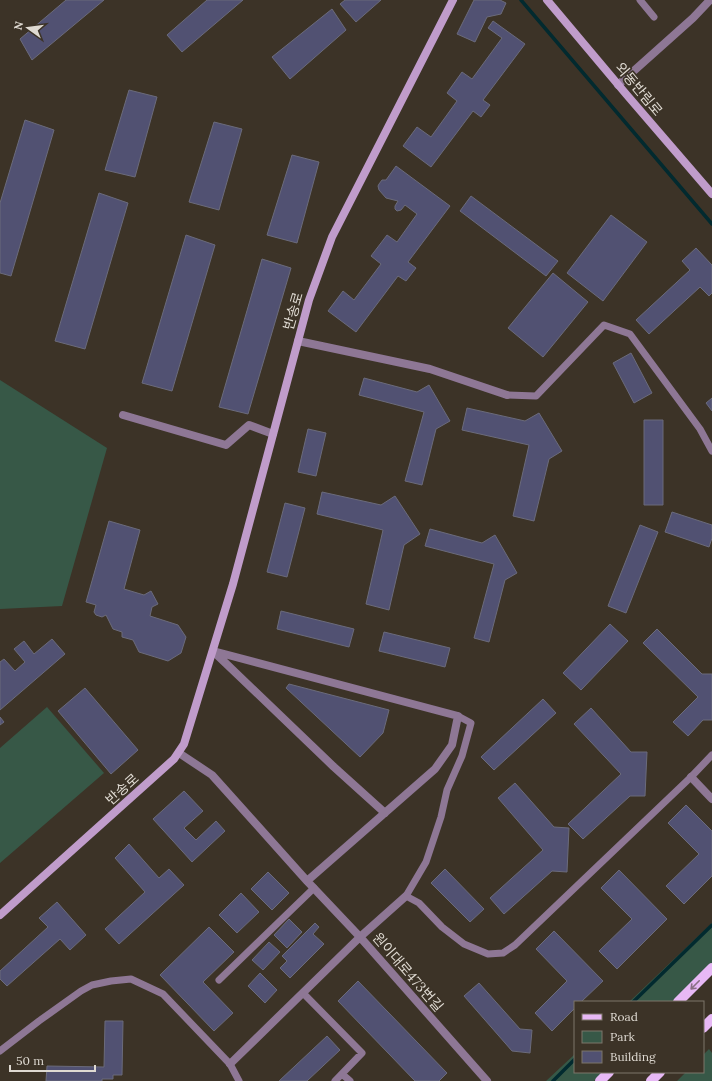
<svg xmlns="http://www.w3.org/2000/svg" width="712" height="1081" font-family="Lora,'Noto Sans KR',serif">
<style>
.green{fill:#375847}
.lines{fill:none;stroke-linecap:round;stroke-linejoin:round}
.stream{stroke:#022a2f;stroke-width:3.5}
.building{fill:#515172;stroke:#6b6b7b}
.lane{stroke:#8e7795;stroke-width:7}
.street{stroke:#8e7795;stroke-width:8}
.secondary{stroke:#c09ccb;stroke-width:8}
.primary{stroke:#e7b8f5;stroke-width:10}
.oneway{stroke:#896f84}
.labels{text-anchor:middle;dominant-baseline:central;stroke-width:3.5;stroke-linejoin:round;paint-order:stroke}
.street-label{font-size:14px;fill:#dfdad2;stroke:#3c3327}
</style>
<rect width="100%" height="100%" fill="#3c3327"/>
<!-- green -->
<path class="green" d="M0 380 107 448 62 606 0 609Z
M47 707 104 773 0 863V748Z
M712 923V963L673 1002H629Z
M709 1049 712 1053V1081H677L686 1072H703V1055Z
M575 1054V1072H603L594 1081H546Z"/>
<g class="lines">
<!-- stream -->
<path class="stream" d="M521 0 712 224
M633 1002 712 925
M553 1081 575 1059"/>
</g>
<!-- building -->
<path class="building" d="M66 0H104L32 60 20 39Z
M207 0H243L182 52 167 35Z
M345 0H381L356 22 340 4Z
M474 0H500L506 3 501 14 487 17 475 42 457 34Z
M332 9 346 30 290 79 272 57Z
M493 21 525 44 483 100 490 105 481 117 473 111 431 167 403 146 417 127 431 137 457 101 447 93 462 72 472 79 502 38 488 28Z
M129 90 157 97 135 177 105 170Z
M25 120 54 130 11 276 0 273V203Z
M214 122 242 129 219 210 189 202Z
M292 155 319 162 297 243 267 235Z
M396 166 450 206 408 262 416 268 406 281 398 276 356 332 328 311 343 291 354 300 381 264 371 256 387 235 397 242 417 214 405 205 401 210 397 211 395 209V206L398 201 386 198 379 190 378 186 379 184 382 180H386Z
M99 193 128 203 85 349 55 341Z
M471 196 558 261 546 276 460 211Z
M611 215 647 242 603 301 567 273Z
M186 235 215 245 172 391 142 383Z
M696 248 712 265V293L709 296 700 287 649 334 636 320 690 270 682 261Z
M262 259 291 268 248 414 219 407Z
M553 273 588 302 543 357 508 328Z
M631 353 652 393 634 403 613 363Z
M364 378 417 392 429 385 450 421 436 429 422 485 405 481 424 412 359 395Z
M712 398V411L706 403Z
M467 408 525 421 539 413 562 451 549 459 534 521 513 516 529 445 462 430Z
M644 420H663V505H644Z
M308 429 326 433 316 476 298 472Z
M322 492 381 505 395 496 420 534 404 545 389 610 366 604 383 530 317 514Z
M285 503 305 508 287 577 267 572Z
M672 512 712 525V538L709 547 665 532Z
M109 521 140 530 124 589 144 595 151 591 158 604 152 607 150 616 178 625 186 637 181 653 168 661 139 652 133 640 122 637V632L113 629 106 615 102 617 96 615 94 612 96 605 86 602Z
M640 525 658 532 626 613 608 606Z
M430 529 482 543 495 535 517 573 505 580 489 642 474 638 494 564 425 546Z
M281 611 354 629 349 647 277 629Z
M610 624 628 641 581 690 563 673Z
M657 629 702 674H712V720H703L688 736 673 722 698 697 643 643Z
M384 632 450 648 445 667 379 651Z
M52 639 65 654 0 710V662L4 659 15 671 25 662 14 649 24 641 34 654Z
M289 684 389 710 383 733 360 757 286 688Z
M85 688 138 750 111 774 58 711Z
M543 699 556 713 494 770 481 757Z
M591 708 631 752H647L645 796H630L583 839 568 824 621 774 574 724Z
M0 717 4 722 0 725Z
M515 783 554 827 569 828 567 872 552 871 504 914 490 898 543 850 498 798Z
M184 791 203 811 184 828 196 840 216 821 225 831 192 862 153 819Z
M686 805 712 831V876L684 904 666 886 699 854 668 823Z
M129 844 159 878 169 869 184 885 119 944 105 929 145 892 115 858Z
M445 869 484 909 470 922 431 883Z
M619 870 667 919 617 969 599 951 632 919 601 888Z
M268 872 289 893 272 910 251 889Z
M241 893 259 912 237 933 219 915Z
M57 902 86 935 70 950 60 939 7 986 0 979V971L48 927 39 918Z
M289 919 302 932 287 948 274 935Z
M315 923 319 927 313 934 324 944 290 978 280 968 287 961 282 956Z
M209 927 234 952 203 982 233 1013 214 1031 160 975Z
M554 931 603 981 581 1002H575V1008L552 1031 535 1013 567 981 536 949Z
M269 942 280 952 263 970 252 960Z
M260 973 277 990 265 1003 248 986Z
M358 981 447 1073 439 1081H415L338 1001Z
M479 983 520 1029 532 1030 530 1053 512 1051 464 996Z
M105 1021H123L122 1075H113V1079H102V1081H46L47 1066 104 1067Z
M327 1036 340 1050 307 1081H279Z"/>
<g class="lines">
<!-- lane -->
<path class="lane" d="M640 0 654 17
M507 395 536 396 604 325 630 334 700 429 712 451
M458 716 471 723 462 756 447 790 441 817 426 862 406 896 419 903 442 927 464 944 488 954 503 953 515 945 691 777 712 755
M219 980 314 888
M303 993 362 1053 335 1081
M0 1051 39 1021 81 991 92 985 111 981 131 979 163 994 230 1064 239 1081
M342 1074 350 1081"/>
<!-- street -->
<path class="street" d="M618 85 693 18 710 0
M298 341 430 369 507 395
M123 415 226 445 249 425 273 434
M213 651 458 716 452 745 435 769 307 881
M214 652 334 767 385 813
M179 753 212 775 307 881 360 937 487 1081
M691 777 712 799
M230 1064 360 937 406 896"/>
<!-- secondary -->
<path class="secondary" d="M547 0 626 94 712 194
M0 915 174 759 184 744 233 584 309 300 332 237 453 0"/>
<!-- primary -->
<path class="primary" d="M678 1002 712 968
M703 1028 712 1019
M600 1081 609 1072
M651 1081 660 1072"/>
</g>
<!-- one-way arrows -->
<defs><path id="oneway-shaft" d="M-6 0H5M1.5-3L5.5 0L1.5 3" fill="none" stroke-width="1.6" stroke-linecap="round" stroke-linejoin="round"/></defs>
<use class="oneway" href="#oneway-shaft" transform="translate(695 985) rotate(135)"/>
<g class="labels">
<!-- street labels -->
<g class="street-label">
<text transform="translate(639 89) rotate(50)">외동반림로</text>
<text transform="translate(293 311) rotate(-74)">반송로</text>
<text transform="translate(122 789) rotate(-42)">반송로</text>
<text transform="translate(408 972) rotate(49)">원이대로473번길</text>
</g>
</g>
<!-- legend -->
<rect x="574" y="1001" width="130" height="72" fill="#3c3327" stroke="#7d766b"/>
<rect x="582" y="1014" width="20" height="6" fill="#e7b8f5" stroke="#7d766b"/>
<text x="610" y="1021" font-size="12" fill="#dfdad2">Road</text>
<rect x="582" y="1031" width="20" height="12" fill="#375847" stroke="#7d766b"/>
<text x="610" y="1041" font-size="12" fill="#dfdad2">Park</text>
<rect x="582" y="1051" width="20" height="12" fill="#515172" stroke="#7d766b"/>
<text x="610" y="1061" font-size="12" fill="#dfdad2">Building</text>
<!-- north arrow -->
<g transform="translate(28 28) rotate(284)" stroke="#3c3327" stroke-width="3" paint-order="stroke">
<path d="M0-3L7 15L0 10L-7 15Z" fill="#dfdad2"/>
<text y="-6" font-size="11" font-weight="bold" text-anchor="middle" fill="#dfdad2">N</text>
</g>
<!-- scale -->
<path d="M10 1065v6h85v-6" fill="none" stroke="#dfdad2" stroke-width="2"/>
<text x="16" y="1065" font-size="12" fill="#dfdad2" stroke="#3c3327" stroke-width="3" paint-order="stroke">50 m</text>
</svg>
